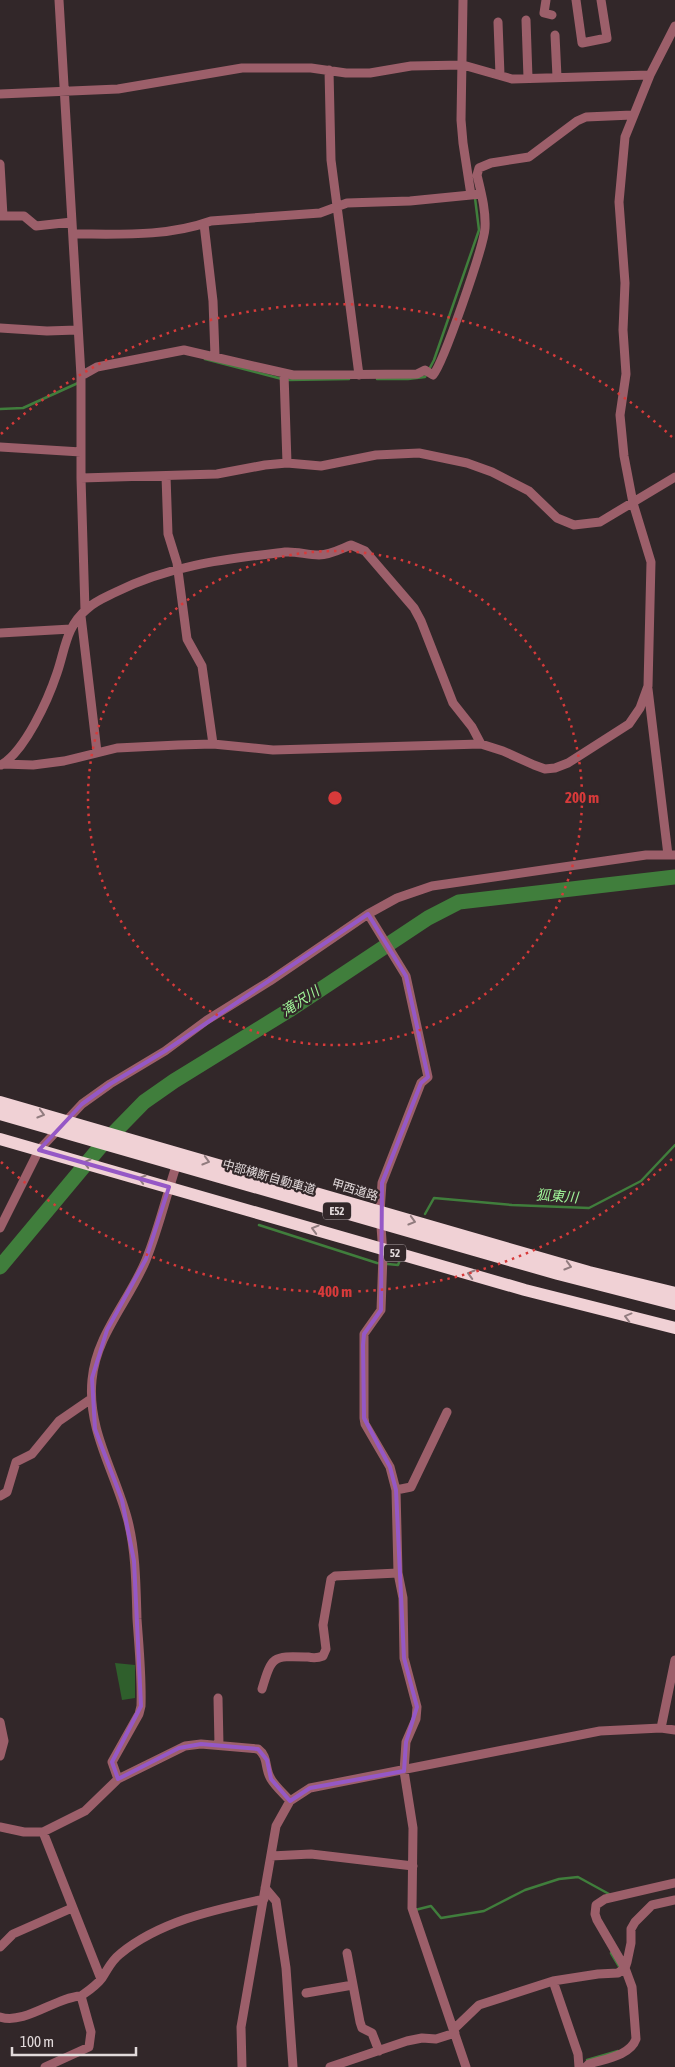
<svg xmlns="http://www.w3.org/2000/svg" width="675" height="2067" font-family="'Asap Condensed','Noto Sans JP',sans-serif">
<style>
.park{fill:#2f5f2c}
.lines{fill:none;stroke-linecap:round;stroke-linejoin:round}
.stream{stroke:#407e3c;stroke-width:2.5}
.river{stroke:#407e3c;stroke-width:15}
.minor{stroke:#9c5f6a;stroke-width:9}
.highway{stroke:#f0d1d5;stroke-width:12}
.oneway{stroke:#917c7f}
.marked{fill:none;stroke:#9558c6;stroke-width:4;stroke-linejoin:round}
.ring{fill:none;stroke:#d73a3a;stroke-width:2.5;stroke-dasharray:2.5 5}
.labels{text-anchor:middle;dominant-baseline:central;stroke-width:4.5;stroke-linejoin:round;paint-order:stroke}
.shield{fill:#322729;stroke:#ada4a6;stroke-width:1}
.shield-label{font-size:11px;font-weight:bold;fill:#e2dadb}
.street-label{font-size:12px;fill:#e2dadb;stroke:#322729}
.water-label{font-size:14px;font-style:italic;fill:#a1f69a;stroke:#322729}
.centre{fill:#d73a3a;stroke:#322729;stroke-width:2.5}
.ring-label{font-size:15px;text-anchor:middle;font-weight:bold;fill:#d73a3a;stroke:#322729;stroke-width:4.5;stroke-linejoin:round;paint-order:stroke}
</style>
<rect width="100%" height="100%" fill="#322729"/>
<!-- park -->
<path class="park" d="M115 1663 135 1665V1698L122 1700Z"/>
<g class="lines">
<!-- stream -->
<path class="stream" d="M205 359 282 379
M377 379H408L425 377 434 360 479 230 475 198
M288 380 349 379
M0 409 23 408 78 383
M425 1214 434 1198 512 1205 589 1208 641 1181 675 1145
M259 1225 377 1263 398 1265 400 1260
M415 1910 431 1906 441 1918 484 1911 525 1890 559 1879 578 1877 609 1894
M611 1953 620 1968
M587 2060 618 2051"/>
<!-- river -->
<path class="river" d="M0 1267 101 1146 144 1102 174 1081 291 1009 428 918 459 902 675 877"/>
<!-- minor -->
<path class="minor" d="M59 0 81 376V478L85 610
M463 0 461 120 463 143 471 195
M546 0 544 13 552 15
M576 0 582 43 607 38 601 0
M526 20 528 78
M498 22 500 75
M555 35 557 77
M329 70 331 160 359 375
M0 94 118 89 242 68H311L346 73H370L411 66 463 65 512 79 650 75
M0 164 3 216
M0 216H24L36 226 72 222
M204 224 213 301 215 356
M73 234C119 234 167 237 211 221L320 213 347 203 410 201 481 194
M0 328 47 331 77 330
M284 374 287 463
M81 376 97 367 184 350 293 375 417 374 425 370 433 375C443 364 484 246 485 228 486 210 481 192 477 175L479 168 491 163 529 157 577 121 586 117 632 115
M0 447 81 452
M166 476 168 534 177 563 187 639 202 666 213 744
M81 478 217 474 265 465 287 463 321 466 376 455 419 453 467 463 492 472 529 491 557 518 574 525 600 522 675 477
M81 616 97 752
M0 633 71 629
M648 689 668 855
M3 764 33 765 64 761 117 748 178 745 213 744 273 750 481 744 503 751 534 765 545 769 555 768 568 763 629 724 640 708 648 686 651 562 633 503 624 456 620 415 626 374 623 330 625 283 619 202 625 137 650 75 675 26
M1 765C25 751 48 700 57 673 65 650 66 626 87 609 95 601 106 597 116 592 169 565 227 559 285 552 296 551 307 555 319 555 330 555 341 549 351 545L365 551 414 608 421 621 453 703 472 727 481 744
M368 914 406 976 428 1077 421 1083 382 1183 380 1212 383 1255 381 1310 364 1334V1418L365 1424 390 1467 396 1490 398 1573 403 1598 404 1658 417 1707 416 1719 406 1742 404 1771 413 1828 412 1908 466 2067
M0 1228 39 1150 82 1104 110 1084 165 1051 207 1020 270 981 368 914 397 898 432 886 646 855H675
M396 1490 411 1487 447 1412
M0 1496 7 1492 16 1462 32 1454 59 1421 91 1399
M262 1689C272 1655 273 1656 308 1657 313 1658 318 1658 323 1656L326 1649 323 1625 331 1579 335 1576 398 1573
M218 1698 219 1745
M661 1728 675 1660
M0 1756 4 1741 0 1722
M118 1779 112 1762 139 1714 141 1706C142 1677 139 1648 137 1619 136 1587 136 1553 128 1521 116 1473 87 1431 92 1380 96 1335 129 1301 146 1260 159 1228 167 1193 178 1160
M0 1827 24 1832H43L85 1811 118 1779 185 1746 201 1744 258 1749C269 1757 264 1768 271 1779 275 1786 284 1794 290 1801
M43 1832 101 1979
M271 1856 311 1854 413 1866
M265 1888 276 1901 286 1968 293 2067
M0 1947 13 1934 72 1908
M347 1953 360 2022 362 2028 372 2033 379 2051
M553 1981 578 2054 579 2067
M306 1993 353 1985
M0 2017C25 2025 56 1997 81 1996
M454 2029 479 2005 553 1981 598 1974 618 1973 625 1968 627 1962 631 1943V1929L635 1922 652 1905 675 1900
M45 2067 89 2047 91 2032 81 1996C88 1991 96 1986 102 1978 108 1969 111 1961 120 1954 160 1921 214 1910 264 1899
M242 2067 241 2027 276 1826 290 1801 310 1788 600 1731 661 1728 675 1730
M330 2067 407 2041 422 2038 436 2039 455 2033
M586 2067 589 2064C604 2059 630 2056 636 2039L632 1987 625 1968 597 1920 595 1914 596 1905 605 1899 675 1883"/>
<!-- highway -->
<path class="highway" d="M0 1102 589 1272 675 1293
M0 1114 558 1274 675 1304
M0 1139 525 1290 675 1328"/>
</g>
<!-- one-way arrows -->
<defs><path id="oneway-chevron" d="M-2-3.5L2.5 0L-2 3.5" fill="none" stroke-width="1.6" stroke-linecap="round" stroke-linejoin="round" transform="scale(1.25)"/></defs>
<g class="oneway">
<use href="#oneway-chevron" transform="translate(41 1114) rotate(16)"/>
<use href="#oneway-chevron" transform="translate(206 1161) rotate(16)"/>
<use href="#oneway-chevron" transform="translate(87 1163) rotate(-164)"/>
<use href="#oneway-chevron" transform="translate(142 1179) rotate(-163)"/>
<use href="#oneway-chevron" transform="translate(412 1221) rotate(16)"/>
<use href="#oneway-chevron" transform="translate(315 1229) rotate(-164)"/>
<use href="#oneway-chevron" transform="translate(568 1266) rotate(16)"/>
<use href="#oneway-chevron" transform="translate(471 1274) rotate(-164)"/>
<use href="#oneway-chevron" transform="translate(628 1317) rotate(-165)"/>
</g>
<!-- marked area -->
<path class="marked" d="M368 914 406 976 428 1077 421 1083 382 1183 381 1310 364 1334 363 1345 364 1418 390 1467 396 1490 404 1658 417 1707 406 1742 404 1771 310 1788 290 1801 271 1779 267 1760 258 1749 201 1744 179 1748 118 1779 112 1762 141 1706 134 1561 122 1500 95 1429 92 1378 107 1330 146 1259 169 1187 39 1150 82 1104 110 1084 165 1051Z"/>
<!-- distance rings -->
<g class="ring">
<circle cx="335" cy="798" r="247"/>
<path d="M672 1159A494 494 0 0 1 1 1162M1 434A494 494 0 0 1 672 437"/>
</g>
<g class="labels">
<!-- shield labels -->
<g class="shield">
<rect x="323" y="1202.5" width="28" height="17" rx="4"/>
<rect x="384" y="1244.5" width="22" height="17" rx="4"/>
</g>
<g class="shield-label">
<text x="337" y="1211">E52</text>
<text x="395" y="1253">52</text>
</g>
<!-- street labels -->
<g class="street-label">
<text transform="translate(269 1177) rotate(16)">中部横断自動車道</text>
<text transform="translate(355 1190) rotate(17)">甲西道路</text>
</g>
<!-- water labels -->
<g class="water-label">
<text transform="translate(300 1001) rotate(-33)">滝沢川</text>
<text transform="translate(557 1196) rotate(4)">狐東川</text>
</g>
</g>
<circle cx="335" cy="798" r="8" class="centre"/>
<g class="ring-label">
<text x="582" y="803">200 m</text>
<text x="335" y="1297">400 m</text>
</g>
<!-- scale -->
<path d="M12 2047v8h124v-8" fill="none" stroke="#e2dadb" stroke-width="2.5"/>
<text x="20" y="2047" font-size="15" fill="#e2dadb" stroke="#322729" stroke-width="4" paint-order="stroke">100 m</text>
</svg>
